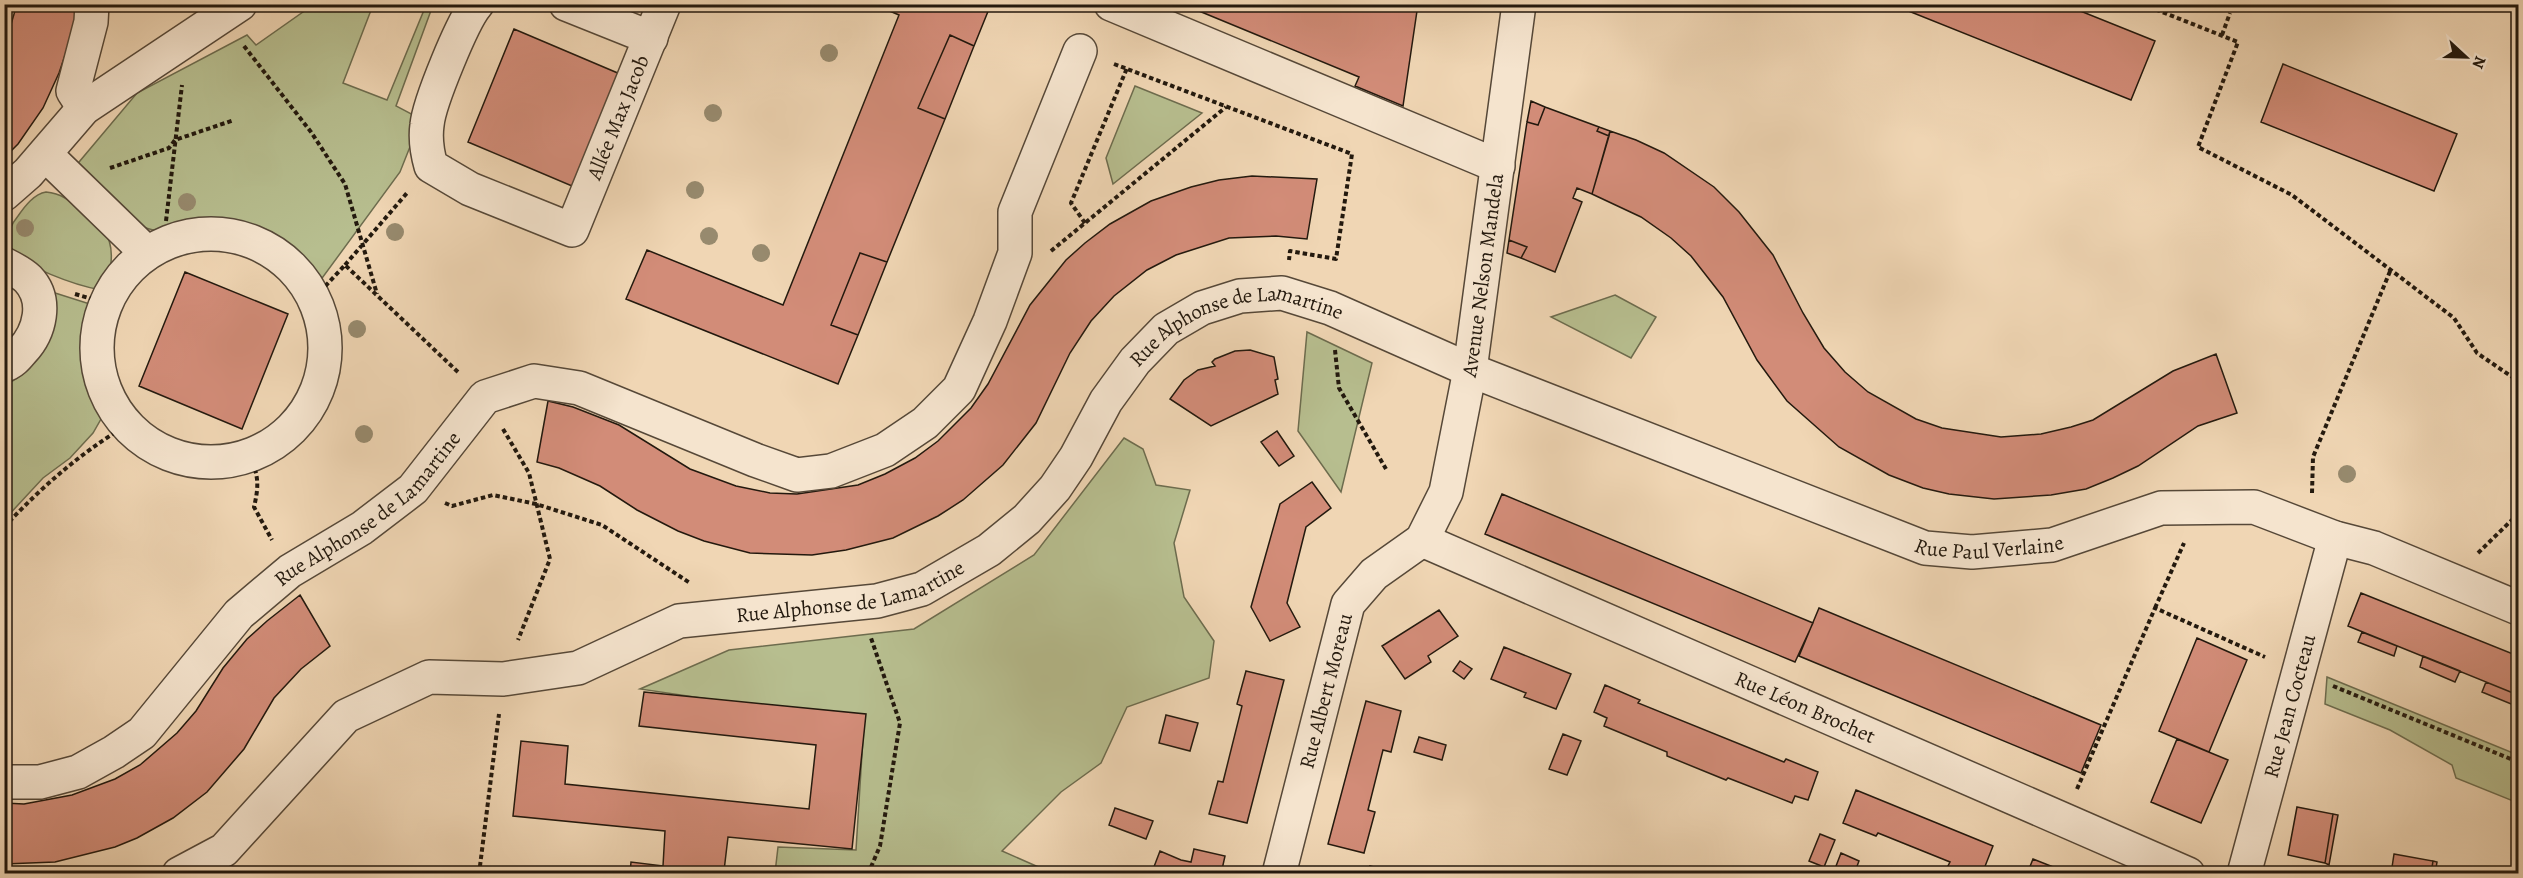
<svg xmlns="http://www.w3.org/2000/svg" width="2523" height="878" font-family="Alegreya,serif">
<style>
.green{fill:#b7be8f;stroke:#6d6c4e;stroke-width:1.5}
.building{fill:#d28c78;stroke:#23190e;stroke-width:1.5}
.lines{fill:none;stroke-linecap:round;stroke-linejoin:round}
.minor-casing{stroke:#564838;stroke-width:36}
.path{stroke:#23190e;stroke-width:4;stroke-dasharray:4.5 3;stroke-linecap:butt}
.minor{stroke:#f5e4ce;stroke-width:33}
.tree{fill:#978a6e}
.labels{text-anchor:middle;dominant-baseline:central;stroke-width:4.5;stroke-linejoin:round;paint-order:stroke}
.street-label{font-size:21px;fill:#23190e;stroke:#f5e4ce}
</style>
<rect width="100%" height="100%" fill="#f0d6b4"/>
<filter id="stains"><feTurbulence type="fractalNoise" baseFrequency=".00333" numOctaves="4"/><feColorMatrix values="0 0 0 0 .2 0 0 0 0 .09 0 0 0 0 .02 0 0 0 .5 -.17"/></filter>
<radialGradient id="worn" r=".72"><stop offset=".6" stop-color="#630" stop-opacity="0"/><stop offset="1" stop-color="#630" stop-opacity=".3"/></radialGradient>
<!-- green -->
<path class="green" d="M313 5H373L343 83 387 100 424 10V5H433L396 106 421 119 400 172 317 285C295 255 254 222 213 227 196 229 169 234 153 230 124 224 93 192 69 174L137 93 247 35 256 45Z
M1135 86 1202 113 1113 184 1106 158Z
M46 192C61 193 71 201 82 212 89 218 98 224 104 231 116 247 112 276 101 290 79 286 19 267 10 246 5 236 12 223 18 216 25 206 34 194 46 192Z
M52 292 93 305 87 353 89 367 102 410 101 419 93 433 70 458 43 478 5 519V385C37 371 64 327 52 292Z
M1615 295 1656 317 1631 358 1551 317Z
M1307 332 1372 363 1341 492 1298 431Z
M1124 438 1143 449 1156 485 1190 490 1174 543 1184 597 1214 641 1209 678 1127 707 1101 763 1061 792 1002 851 1052 873H775L778 847 856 850 864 722 640 689 729 650 914 629 1034 555Z
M2327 677 2518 755V803L2456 778 2452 765 2390 730 2325 704Z"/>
<!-- building -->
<path class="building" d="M17 4H78L70 41 59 73 43 108 18 144 4 158V48Z
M873 4H991L974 46 950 35 918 108 945 119 887 262 860 253 831 325 858 335 838 384 626 299 647 250 783 305 899 15Z
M1182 4H1418L1403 106 1355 86 1359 77Z
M1891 4H2063L2155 41 2131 100Z
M514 29 620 74 572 186 468 142Z
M950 35 974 46 945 119 918 108Z
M2283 64 2457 134 2434 191 2261 122Z
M1531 101 1545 107 1538 125 1527 122Z
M1545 107 1599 127 1597 131 1609 136 1592 194 1577 188 1573 198 1582 202 1555 272 1521 258 1527 247 1509 240 1527 122 1538 125Z
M1599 127 1610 131 1609 136 1597 131Z
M1610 131 1636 140 1664 153 1714 187 1739 212 1773 255 1803 313 1824 348 1845 372 1868 392 1916 419 1942 428 2001 437 2041 434 2071 427 2093 420 2173 371 2216 354 2237 413 2198 426 2138 466 2113 478 2086 489 2051 495 1994 499 1949 494 1923 488 1889 475 1839 447 1787 401 1757 360 1723 297 1691 256 1671 238 1641 217 1592 194Z
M1252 176 1317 179 1307 239 1276 236 1229 238 1176 255 1147 270 1114 296 1091 321 1070 353 1036 423 1003 465 963 500 938 516 893 538 846 550 812 555 750 553 704 541 678 531 637 510 600 486 559 468 537 462 548 401 573 407 619 425 690 469 736 486 770 493 797 494 858 485 885 474 915 458 938 441 971 408 988 384 1030 305 1066 260 1085 243 1110 224 1151 201 1191 187 1219 180Z
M1509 240 1527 247 1521 258 1507 253Z
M860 253 887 262 858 335 831 325Z
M185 272 288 314 242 429 139 386Z
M1250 350 1274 357 1278 379 1275 380 1278 394 1211 426 1170 399 1184 380 1198 370 1215 366 1212 362 1215 359 1235 351Z
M1277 431 1294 456 1279 466 1261 442Z
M1312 482 1331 508 1306 527 1287 603 1300 627 1270 641 1251 607 1280 504Z
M1502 494 1813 623 1795 662 1485 534Z
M2361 593 2518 656V695L2348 626Z
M300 595 330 646 301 669 274 698 244 749 207 792 173 818 137 838 115 847 55 862 4 864V803L24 804 72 795 115 779 140 765 177 733 196 711 223 668 247 639 267 621Z
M1819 608 2101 725 2081 773 1799 656Z
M1439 610 1458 636 1428 656 1431 662 1405 679 1382 646Z
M2362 632 2397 646 2394 656 2358 642Z
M2197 638 2247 660 2209 752 2159 731Z
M1504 647 1571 674 1556 709 1524 697 1526 693 1491 679Z
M2423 656 2460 671 2455 682 2420 667Z
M1460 661 1472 669 1464 679 1453 671Z
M1246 671 1284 680 1247 823 1209 814 1218 781 1223 782 1242 706 1237 704Z
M2486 682 2518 695 2516 706 2482 692Z
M1605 685 1640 700 1638 703 1784 762 1786 759 1818 772 1808 800 1795 796 1792 803 1728 778 1726 780 1667 756V752L1604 726 1607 718 1594 712Z
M644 692 866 714 852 849 728 837 724 871 741 874H630L631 862 663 866 665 831 513 816 521 741 568 746 565 784 809 809 816 745 639 726Z
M1366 701 1401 711 1391 752 1383 750 1368 810 1375 812 1364 853 1328 844Z
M1166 715 1198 723 1190 751 1159 743Z
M1563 734 1581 741 1567 775 1549 769Z
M1419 737 1446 745 1442 760 1414 752Z
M2177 739 2228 760 2201 823 2151 802Z
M1856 790 1993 846 1982 874H1966L1948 866 1950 862 1878 833 1876 836 1843 823Z
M2297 807 2333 814 2325 863 2288 855Z
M1115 808 1153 821 1146 839 1109 825Z
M2333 814 2338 815 2329 865 2325 863Z
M1820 834 1835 840 1824 867 1809 861Z
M1194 849 1225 856 1221 874 1152 872 1160 851 1181 860 1191 862Z
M1841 853 1859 861 1854 874H1833Z
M2394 854 2433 861 2431 874H2391Z
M2033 859 2066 872V874H2027Z
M2433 861 2437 862 2435 874H2431Z
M1370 866 1397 873 1368 874Z
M2483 868 2507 874H2482Z"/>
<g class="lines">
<!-- minor casing -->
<g class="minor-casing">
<g id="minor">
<path id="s1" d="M477 4C463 20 429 103 427 125 425 139 427 152 431 166L470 189 572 230 664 4"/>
<path d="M566 4 651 38"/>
<path d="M1111 4 1498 166"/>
<path d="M84 108 73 91 91 22 92 4"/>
<path d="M45 154 147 253"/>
<path d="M4 194 28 173 84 108 240 4"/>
<circle cx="211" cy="348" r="114"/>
<path d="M4 264C12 268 22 273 28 279 48 300 40 332 22 351 17 357 12 363 4 365"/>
<path id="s2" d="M1422 540 2188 874"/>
<path id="s3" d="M4 782H40L78 772 114 752 142 733 239 614 290 571 362 528 413 489 485 397 534 381 579 388 755 460 797 475 831 471 885 450 925 423 959 389 990 321 1015 253V212L1080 51"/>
<path id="s4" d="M179 874 224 850 346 716 429 677 503 679 578 668 679 621 877 601 922 589 989 550 1027 519 1055 488 1076 457 1106 401 1135 361 1166 329 1202 308 1240 296 1282 293 1330 308 1470 370 1925 548 1972 552 2052 545 2161 508 2254 507 2335 538 2374 548 2518 608"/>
<path id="s5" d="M1279 874 1348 604 1374 574 1422 540 1446 492 1470 370 1519 4"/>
<path id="s6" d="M2244 874 2335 538"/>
</g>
</g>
<!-- path -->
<path class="path" d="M2142 4 2238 42 2198 147 2292 195 2454 318 2477 353 2518 381
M2222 35 2230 13
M244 46 311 132 345 184 377 294
M1114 64 1352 154 1336 259 1290 251 1289 260
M110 168 169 148 175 140 234 120
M166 221 182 85
M1085 223 1071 203 1127 68
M1051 251 1226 107
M345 265 407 193
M75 294 106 303
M315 297 345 265 460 374
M1335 350 1339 388 1386 469
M503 429 529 473 550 559 518 640
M249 455C259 475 259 486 254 507L272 540
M2312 493 2313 457 2391 269
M445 503 452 506 493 495 536 504 602 525 690 583
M4 527C44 485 78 455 127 425
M2478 553 2518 514
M2155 608 2184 543
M2333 686 2518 762
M2077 789 2155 608 2265 657
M479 874 499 714
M868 874 880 846 900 723 871 638"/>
<!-- minor -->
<use href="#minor" class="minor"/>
</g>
<!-- trees -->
<g class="tree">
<circle cx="829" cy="53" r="9"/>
<circle cx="713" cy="113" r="9"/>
<circle cx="695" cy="190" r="9"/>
<circle cx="187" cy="202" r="9"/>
<circle cx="25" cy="228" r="9"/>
<circle cx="395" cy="232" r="9"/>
<circle cx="709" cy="236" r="9"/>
<circle cx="761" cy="253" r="9"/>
<circle cx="357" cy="329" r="9"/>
<circle cx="364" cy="434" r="9"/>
<circle cx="2347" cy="474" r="9"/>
</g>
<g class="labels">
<!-- street labels -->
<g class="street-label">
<text stroke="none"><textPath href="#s1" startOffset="450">Allée Max Jacob</textPath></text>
<text stroke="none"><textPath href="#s5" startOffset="651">Avenue Nelson Mandela</textPath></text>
<text stroke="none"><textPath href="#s4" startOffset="1264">Rue Alphonse de Lamartine</textPath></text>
<text stroke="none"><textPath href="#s3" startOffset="471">Rue Alphonse de Lamartine</textPath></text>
<text stroke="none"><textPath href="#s4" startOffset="2074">Rue Paul Verlaine</textPath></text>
<text stroke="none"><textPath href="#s4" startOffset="760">Rue Alphonse de Lamartine</textPath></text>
<text stroke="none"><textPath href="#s5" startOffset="189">Rue Albert Moreau</textPath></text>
<text stroke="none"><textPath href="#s6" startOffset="174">Rue Jean Cocteau</textPath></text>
<text stroke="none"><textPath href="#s2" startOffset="418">Rue Léon Brochet</textPath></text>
</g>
</g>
<!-- margin -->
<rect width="2523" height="878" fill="none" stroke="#f0d6b4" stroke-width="24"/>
<rect x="6" y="6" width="2511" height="866" fill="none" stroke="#23190e" stroke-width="3"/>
<rect x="12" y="12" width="2499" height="854" fill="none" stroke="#23190e" stroke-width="1.5"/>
<!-- north arrow -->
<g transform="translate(2466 57) rotate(112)" stroke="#f5e4ce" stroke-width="4.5" paint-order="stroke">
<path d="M0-4.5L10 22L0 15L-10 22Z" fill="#23190e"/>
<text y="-9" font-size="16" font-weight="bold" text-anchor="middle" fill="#23190e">N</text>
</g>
<rect width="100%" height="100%" filter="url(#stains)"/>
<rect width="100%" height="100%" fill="url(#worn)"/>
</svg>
